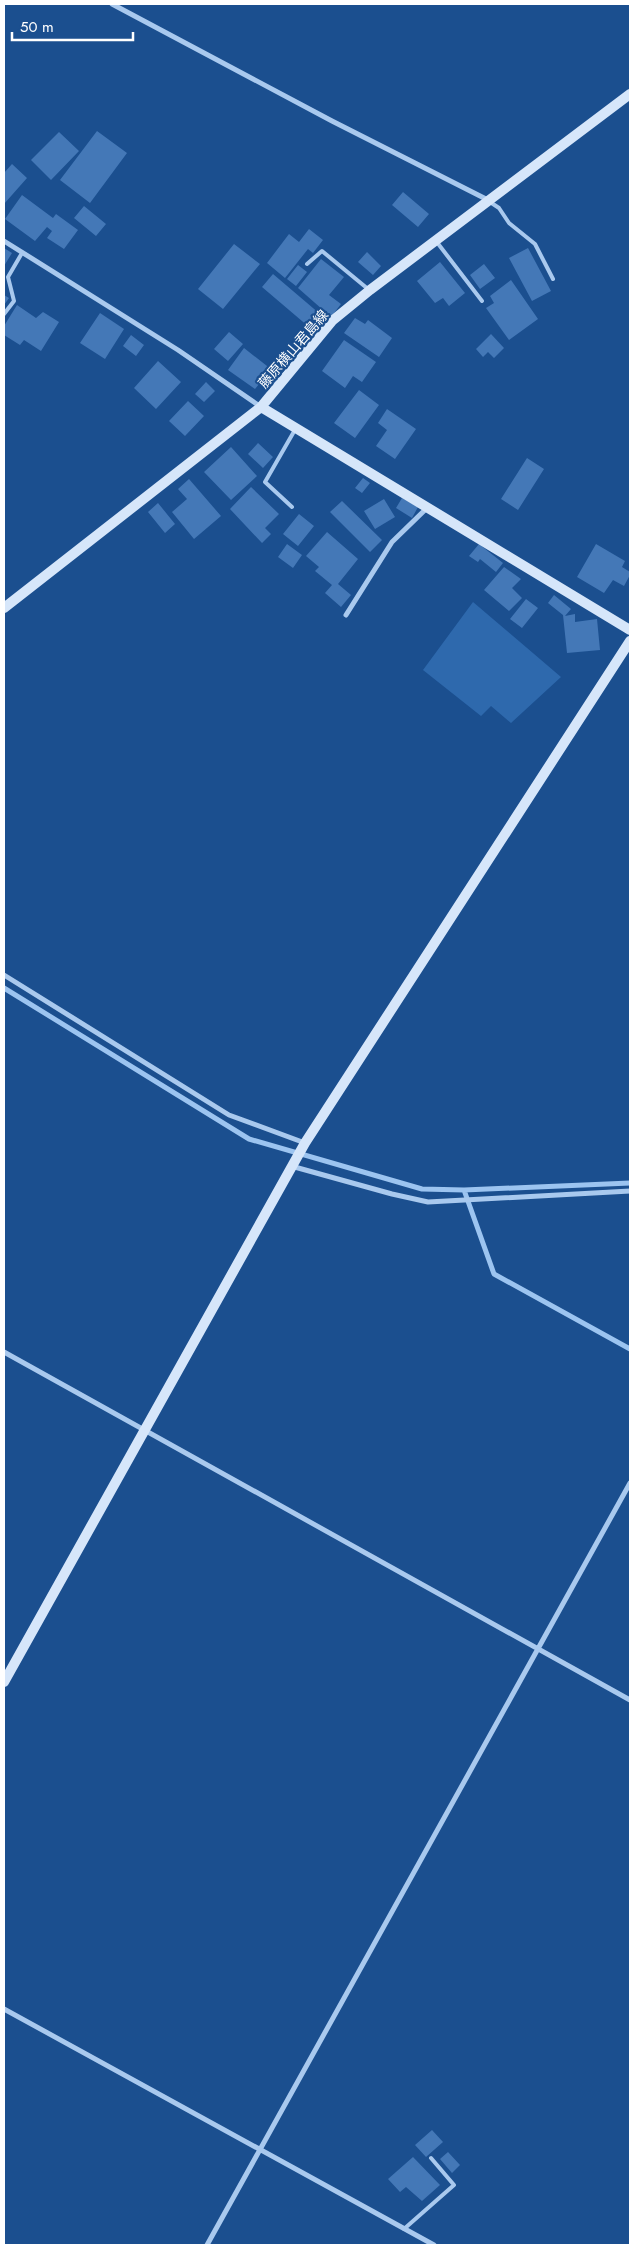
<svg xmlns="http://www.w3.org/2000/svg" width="634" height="2249" font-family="Jost,'Noto Sans JP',sans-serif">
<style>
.green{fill:#2e69ad}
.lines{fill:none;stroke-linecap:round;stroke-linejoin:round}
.stream{stroke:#9cc4f0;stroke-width:5}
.building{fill:#4478b7}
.lane{stroke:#a9c9ee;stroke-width:4}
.street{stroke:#a9c9ee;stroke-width:5}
.secondary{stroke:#d6e6fa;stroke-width:10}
.labels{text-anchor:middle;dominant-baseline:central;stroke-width:4.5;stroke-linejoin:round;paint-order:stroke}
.street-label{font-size:14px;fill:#fff;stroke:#1b4f8f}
</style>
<rect width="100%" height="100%" fill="#1b4f8f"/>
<!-- green -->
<path class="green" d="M473 602 561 677 511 723 491 706 481 716 423 670Z"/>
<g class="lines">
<!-- stream -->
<path class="stream" d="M4 988 249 1139 422 1189 464 1190 630 1183
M464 1190 494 1274 630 1349"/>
</g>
<!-- building -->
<path class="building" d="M97 131 127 153 90 203 60 180Z
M59 132 79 151 51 180 31 160Z
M12 164 27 178 4 204V173Z
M403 192 429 214 418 227 392 205Z
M22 195 53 218 56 214 78 230 64 249 47 238 52 231 47 227 35 241 5 219Z
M84 206 106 224 96 236 74 218Z
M309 229 323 240 313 253 308 249 285 278 267 263 289 234 299 242Z
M234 244 260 264 223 309 198 289Z
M4 248 12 253 4 266Z
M528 248 551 291 532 301 509 258Z
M367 252 381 266 373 275 358 262Z
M321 259 344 277 329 295 341 304 331 317 298 288Z
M440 262 465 293 449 306 443 298 435 303 417 281Z
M484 264 495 278 480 289 470 275Z
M298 265 307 272 296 286 287 279Z
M273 274 320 314 309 327 262 287Z
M511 280 538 319 509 340 486 308 494 303 490 296Z
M4 295 9 298 4 305Z
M17 305 36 318 43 312 59 322 41 351 24 340 20 345 4 335V326Z
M100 313 124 329 105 359 80 343Z
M355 318 365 324 368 320 392 338 379 357 344 333Z
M229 332 243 344 228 361 214 349Z
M491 334 504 348 494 358 488 352 483 357 476 349Z
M131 335 144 345 136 356 123 346Z
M344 340 376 362 362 382 353 376 345 388 322 371Z
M244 348 281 377 275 386 264 378 255 389 228 370Z
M158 361 181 382 156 409 134 388Z
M206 382 215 391 204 402 195 394Z
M359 390 379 405 355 438 334 423Z
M188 401 204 416 185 436 169 421Z
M387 409 416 429 395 459 376 446 387 430 378 423Z
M258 443 273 457 263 468 248 454Z
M231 447 257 476 231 500 204 472Z
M527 458 544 469 518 510 501 499Z
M363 478 370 483 362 493 355 488Z
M189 479 221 516 194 539 172 512 187 499 178 489Z
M251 487 279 514 265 528 271 534 262 543 230 509Z
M402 498 418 507 412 518 396 508Z
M384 499 395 517 375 529 364 511Z
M342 501 382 540 370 552 330 512Z
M158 503 175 524 165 533 148 512Z
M299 514 314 526 298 546 283 534Z
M327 532 358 559 338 584 351 595 341 607 325 593 332 585 315 571 319 567 306 556Z
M287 544 302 555 293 568 278 557Z
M479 544 503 563 496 572 480 559 478 562 469 556Z
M596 544 625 561 622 567 630 572V575L624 586 613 580 604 593 577 577Z
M504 567 521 579 512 588 522 598 509 611 484 590Z
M554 595 571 609 565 616 575 614V622L597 619 600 650 567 653 563 615 548 603Z
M526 599 538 608 522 628 510 619Z
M432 2130 443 2142 426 2157 415 2145Z
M448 2152 460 2165 452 2173 440 2159Z
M413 2157 440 2185 422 2201 406 2187 400 2192 388 2179Z"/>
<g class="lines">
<!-- lane -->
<path class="lane" d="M490 202 499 208 509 223 535 244 553 279
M436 241 482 301
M307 264 322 251 368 289
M4 314 14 301 8 277 22 253
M292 507 265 482 296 428
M404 2229 454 2185 431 2158"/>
<!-- street -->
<path class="street" d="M112 4 332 121 488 200
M4 241 178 350 261 407
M346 615 392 542 427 508
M4 975 229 1115 305 1143
M291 1166 392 1194 428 1202 630 1191
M4 1352 630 1700
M4 2009 434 2245
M207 2245 630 1483"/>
<!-- secondary -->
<path class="secondary" d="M261 407 630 630
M4 608 261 407 332 321 370 290 630 94
M4 1682 305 1143 630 641"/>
</g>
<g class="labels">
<!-- street labels -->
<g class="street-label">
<text transform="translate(293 349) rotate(-49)">藤原横山君島線</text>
</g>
</g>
<!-- border -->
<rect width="634" height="2249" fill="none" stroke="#ffffff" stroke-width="10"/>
<!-- scale -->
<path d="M12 32v8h121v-8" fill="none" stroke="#ffffff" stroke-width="2.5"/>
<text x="20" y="32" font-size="15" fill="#ffffff" stroke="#1b4f8f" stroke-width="4" paint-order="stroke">50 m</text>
</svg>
